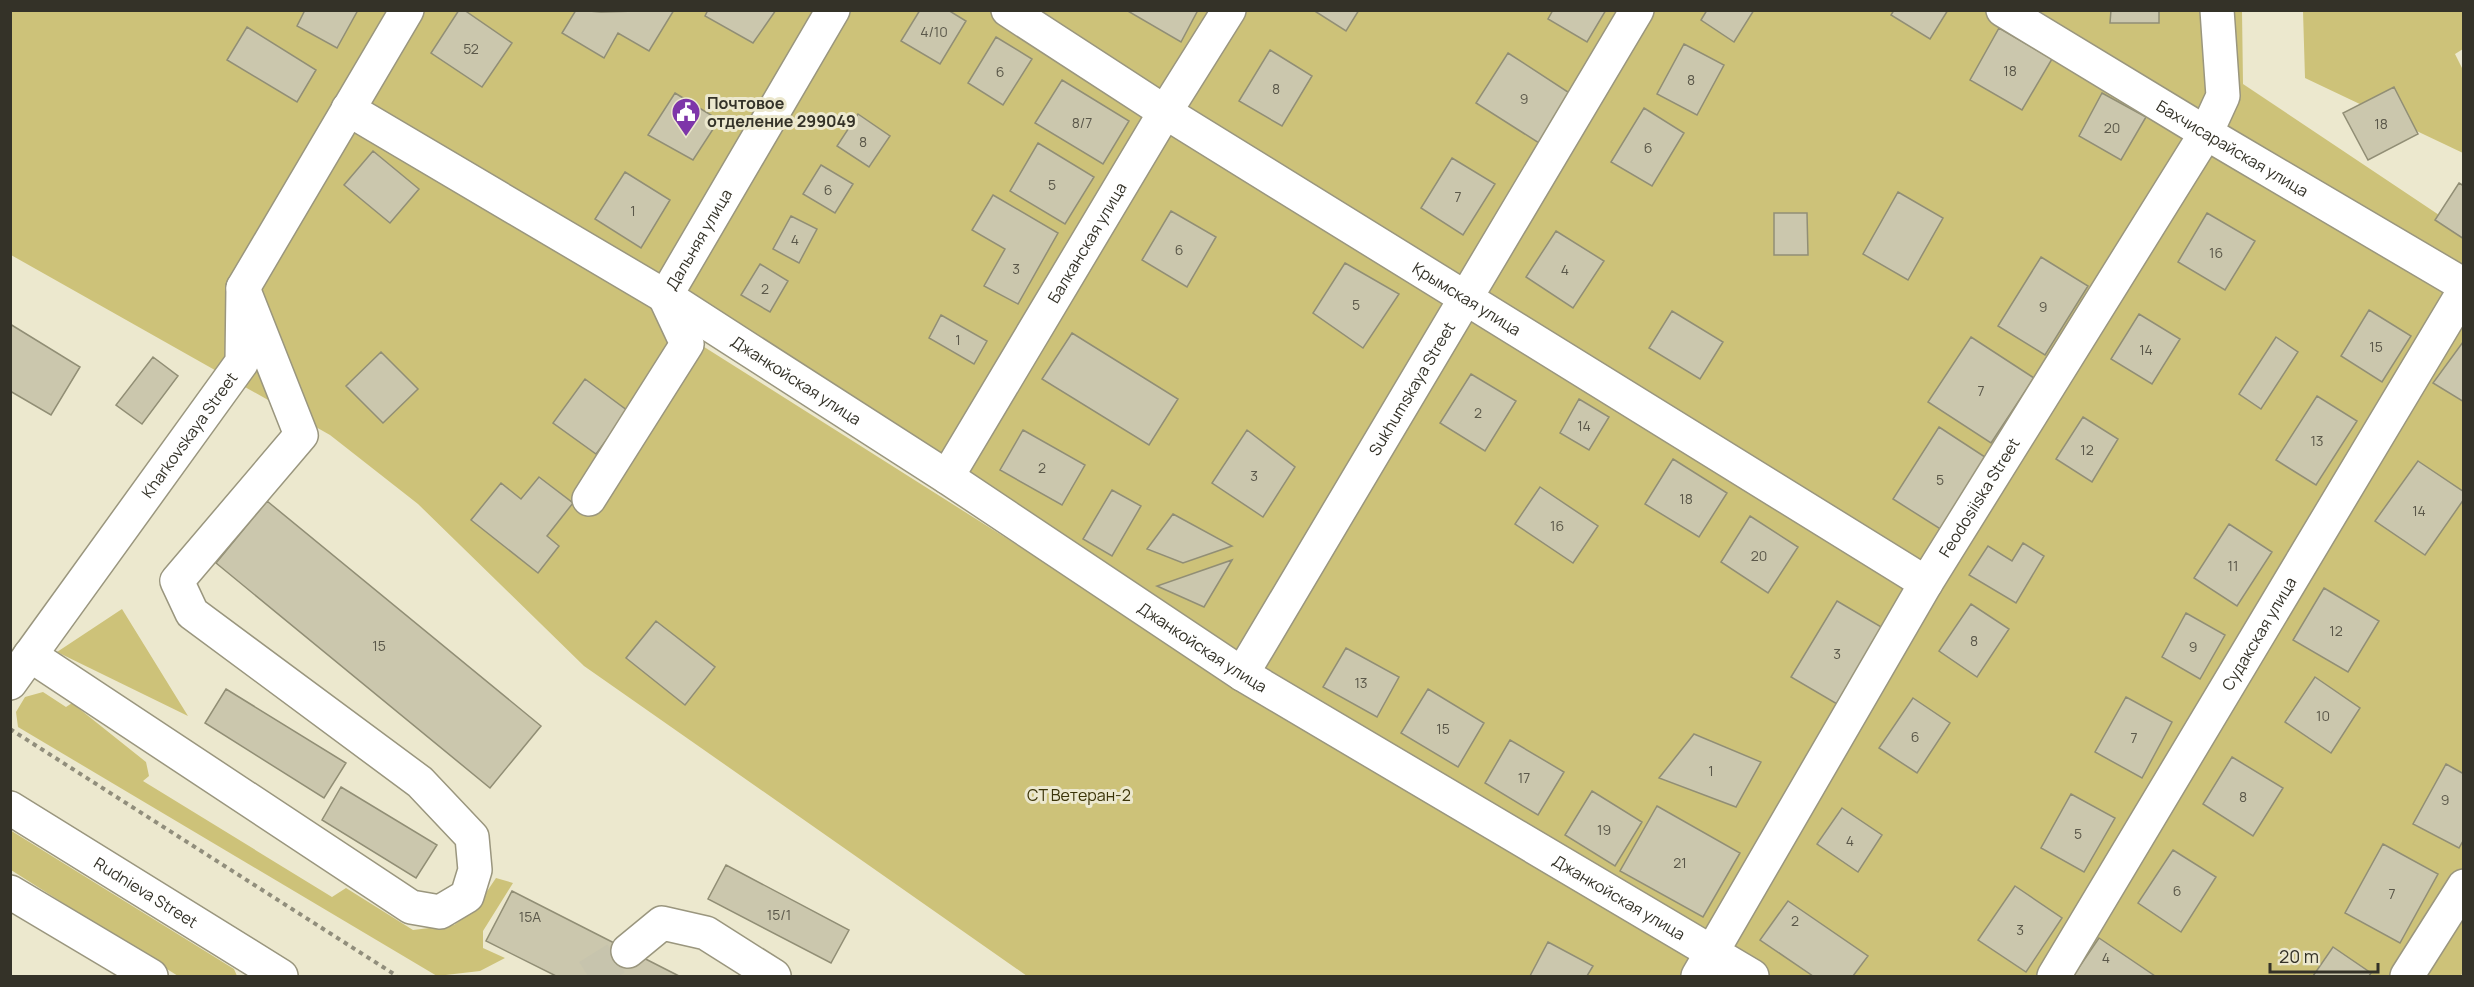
<svg xmlns="http://www.w3.org/2000/svg" width="2474" height="987" font-family="Manrope,sans-serif">
<style>
.green{fill:#cdc279}
.building{fill:#cbc7ad;stroke:#918e75;stroke-width:1.5}
.lines{fill:none;stroke-linecap:round;stroke-linejoin:round}
.minor-tunnel{stroke:#c7c4ad;stroke-width:33;stroke-dasharray:33 16;stroke-linecap:butt}
.minor-casing{stroke:#9a967e;stroke-width:36}
.major-casing{stroke:#9a967e;stroke-width:36}
.path{stroke:#918e7c;stroke-width:4;stroke-dasharray:4.5 4.5;stroke-linecap:butt}
.minor{stroke:#fff;stroke-width:33}
.major{stroke:#fff;stroke-width:33}
.labels{text-anchor:middle;dominant-baseline:central;stroke-width:6;stroke-linejoin:round;paint-order:stroke}
.number-label{font-size:14px;fill:#5a5749}
.poi-label{font-size:16px;font-weight:bold;fill:#343228;stroke:#ece8ce;text-anchor:start}
.street-label{font-size:16px;fill:#343228;stroke:#ece8ce}
.park-label{font-size:16px;fill:#3b3408;stroke:#ece8ce}
</style>
<rect width="100%" height="100%" fill="#ece8ce"/>
<!-- green -->
<path class="green" d="M11 11H2242L2243 84 2463 231V971L2461 976H1760L666 298 682 333 1384 777 1718 976H1027L584 666 418 504 330 435 11 255Z
M2303 11H2463V49L2455 54 2463 70V153L2305 78Z
M122 609 188 716 57 652Z
M43 692 66 707 72 703 146 762 149 776 143 781 332 897 346 888 413 930 454 925 475 909 496 878 513 883 483 931V948L505 958 480 971 437 976 18 727 16 712 25 697Z
M10 830 234 969 237 976H178L11 870Z"/>
<!-- building -->
<path class="building" d="M305 10H358L337 48 297 26Z
M459 10H464L512 43 482 87 431 53Z
M576 10 601 12 674 10 649 51 618 33 604 58 562 33Z
M708 10H776L753 43 705 16Z
M920 10H948L966 21 940 64 901 41Z
M1126 10H1198L1181 42Z
M1313 10H1359L1346 31Z
M1553 10H1606L1587 42 1548 19Z
M1707 10H1754L1734 42 1701 20Z
M1894 10H1948L1930 39 1891 15Z
M2111 10H2159V23H2110Z
M247 27 316 70 297 102 227 60Z
M1999 28 2052 59 2022 110 1970 80Z
M996 37 1032 59 1003 105 968 83Z
M1684 44 1724 65 1697 115 1657 94Z
M1270 50 1312 76 1282 126 1239 101Z
M1508 53 1571 94 1539 143 1476 103Z
M1062 80 1129 121 1103 164 1035 123Z
M2394 87 2418 134 2368 160 2343 113Z
M675 93 719 120 693 160 648 135Z
M2102 93 2146 117 2121 160 2079 136Z
M1644 108 1684 133 1652 186 1611 162Z
M858 114 890 136 869 167 837 146Z
M1038 143 1094 177 1065 224 1010 191Z
M373 151 419 189 390 223 344 185Z
M1452 158 1495 184 1463 235 1421 208Z
M821 165 853 184 835 213 803 194Z
M625 172 670 200 641 248 595 219Z
M2459 183 2464 186V239L2435 220Z
M1898 192 1943 218 1908 280 1863 254Z
M993 195 1058 233 1018 304 984 286 1005 249 972 230Z
M1171 211 1216 237 1187 287 1142 260Z
M1774 213H1807L1808 255H1774Z
M2207 213 2255 241 2225 290 2178 262Z
M791 216 817 229 799 263 773 249Z
M1556 231 1604 261 1573 308 1526 277Z
M2041 257 2088 286 2045 355 1998 326Z
M1345 263 1399 294 1363 348 1313 313Z
M760 264 788 281 770 312 741 295Z
M2369 310 2411 336 2382 382 2341 356Z
M1672 311 1723 342 1700 379 1649 348Z
M2139 314 2180 339 2152 384 2111 359Z
M941 315 987 341 974 364 929 338Z
M10 324 80 367 51 415 10 391Z
M1072 333 1178 399 1149 445 1042 379Z
M1971 337 2034 378 1991 443 1928 402Z
M2276 337 2298 352 2261 409 2239 394Z
M2463 342H2464V402L2433 383Z
M381 352 418 389 383 423 346 386Z
M153 357 178 376 142 424 116 405Z
M1471 374 1516 401 1485 451 1440 423Z
M585 379 628 411 596 454 553 423Z
M2317 396 2357 421 2316 485 2276 460Z
M1579 399 1609 417 1589 450 1560 433Z
M2083 417 2118 439 2092 482 2056 459Z
M1939 427 1988 459 1942 530 1893 499Z
M1023 430 1085 465 1062 505 1000 470Z
M1247 430 1295 467 1263 517 1212 483Z
M1673 459 1727 493 1699 537 1645 504Z
M2418 461 2464 492V499L2425 555 2375 521Z
M539 477 573 503 547 536 559 546 538 573 471 520 501 483 521 499Z
M1540 487 1598 526 1573 563 1515 524Z
M1112 490 1141 506 1112 556 1083 539Z
M267 501 541 726 490 788 216 563Z
M1173 514 1232 546 1183 563 1147 549Z
M1750 516 1798 547 1768 593 1721 562Z
M2229 524 2272 552 2237 606 2194 578Z
M2023 543 2044 556 2016 603 1969 575 1988 546 2012 561Z
M1232 560 1204 607 1157 586Z
M2324 588 2379 621 2348 672 2293 640Z
M1837 601 1883 628 1837 704 1791 677Z
M1971 604 2009 629 1977 677 1939 651Z
M2186 613 2225 635 2200 679 2162 657Z
M656 621 715 667 685 705 626 658Z
M1346 648 1399 677 1377 717 1323 687Z
M2315 677 2360 708 2331 753 2285 722Z
M226 689 346 763 324 798 205 723Z
M1428 689 1484 723 1458 767 1401 733Z
M2126 697 2172 722 2142 778 2095 752Z
M1913 698 1950 723 1917 773 1879 748Z
M1694 734 1761 762 1736 807 1659 778Z
M1510 740 1564 772 1538 815 1485 783Z
M2232 757 2283 788 2253 836 2203 804Z
M2446 764 2464 774V839L2459 848 2413 824Z
M341 787 437 845 416 878 322 820Z
M1592 791 1642 822 1615 866 1565 835Z
M2071 794 2115 818 2084 872 2041 848Z
M1657 806 1740 853 1703 917 1620 871Z
M1842 808 1882 835 1858 872 1817 844Z
M2383 844 2438 874 2400 943 2345 913Z
M2173 850 2216 877 2181 932 2138 903Z
M726 865 849 930 831 963 708 899Z
M2015 886 2062 918 2026 972 1978 940Z
M512 891 679 976H556L486 941Z
M1788 901 1868 956 1853 976H1813L1760 940Z
M2099 938 2155 976H2073Z
M1548 942 1593 966 1587 976H1530Z
M2333 947 2371 973 2369 976H2313Z"/>
<g class="lines">
<!-- minor-tunnel -->
<path class="minor-tunnel" d="M588 976 628 951"/>
<!-- minor casing -->
<g class="minor-casing">
<g id="minor">
<path id="s1" d="M1008 10 1165 112 1926 583"/>
<path id="s2" d="M2003 10 2206 133 2464 285"/>
<path id="s3" d="M348 109 678 304 947 477 1242 674 1752 976"/>
<path id="s4" d="M947 477 1165 112 1229 10"/>
<path id="s5" d="M589 499 687 344 665 297 833 10"/>
<path d="M30 655 411 907 440 912 467 896 475 870 472 837 420 782 192 613 177 581 301 435 243 288"/>
<path id="s6" d="M1242 674 1637 10"/>
<path id="s7" d="M10 683 242 362 243 288 407 10"/>
<path d="M10 892 151 976"/>
<path d="M628 951 662 923 706 933 774 976"/>
<path id="s8" d="M1698 976 1926 583 2206 133 2223 96 2217 10"/>
<path id="s9" d="M2054 976 2464 291"/>
<path d="M2407 976 2464 886"/>
</g>
</g>
<!-- major casing -->
<g class="major-casing">
<g id="major">
<path id="s10" d="M10 808 281 976"/>
</g>
</g>
<!-- path -->
<path class="path" d="M10 729 397 976"/>
<!-- minor -->
<use href="#minor" class="minor"/>
<!-- major -->
<use href="#major" class="major"/>
</g>
<!-- icons -->
<defs>
<g id="civic-pin" transform="scale(1.5)"><path d="M0 17L-7.5 6A9.5 9.5 0 1 1 7.5 6Z" fill="#7e36a9" stroke="#ece8ce"/><path d="M-.6-6.5H3V-4.5H.6V-3L4-1V1h2V6H-6V1h2V-1L-.6-3ZM-1.2 2.5V6h2.4V2.5Z" fill="#fff"/></g>
</defs>
<g fill-rule="evenodd">
<use href="#civic-pin" x="686" y="112"/>
</g>
<g class="labels">
<!-- number labels -->
<g class="number-label">
<text x="934" y="31">4/10</text>
<text x="471" y="48">52</text>
<text x="2010" y="70">18</text>
<text x="1000" y="71">6</text>
<text x="1691" y="79">8</text>
<text x="1276" y="88">8</text>
<text x="1524" y="98">9</text>
<text x="1082" y="122">8/7</text>
<text x="2381" y="123">18</text>
<text x="2112" y="127">20</text>
<text x="863" y="141">8</text>
<text x="1648" y="147">6</text>
<text x="1052" y="184">5</text>
<text x="828" y="189">6</text>
<text x="1458" y="196">7</text>
<text x="633" y="210">1</text>
<text x="795" y="239">4</text>
<text x="1179" y="249">6</text>
<text x="2216" y="252">16</text>
<text x="1016" y="268">3</text>
<text x="1565" y="269">4</text>
<text x="765" y="288">2</text>
<text x="1356" y="304">5</text>
<text x="2043" y="306">9</text>
<text x="958" y="339">1</text>
<text x="2376" y="346">15</text>
<text x="2146" y="349">14</text>
<text x="1981" y="390">7</text>
<text x="1478" y="412">2</text>
<text x="1584" y="425">14</text>
<text x="2317" y="440">13</text>
<text x="2087" y="449">12</text>
<text x="1042" y="467">2</text>
<text x="1254" y="475">3</text>
<text x="1940" y="479">5</text>
<text x="1686" y="498">18</text>
<text x="2419" y="510">14</text>
<text x="1557" y="525">16</text>
<text x="1759" y="555">20</text>
<text x="2233" y="565">11</text>
<text x="2336" y="630">12</text>
<text x="1974" y="640">8</text>
<text x="379" y="645">15</text>
<text x="2193" y="646">9</text>
<text x="1837" y="653">3</text>
<text x="1361" y="682">13</text>
<text x="2323" y="715">10</text>
<text x="1443" y="728">15</text>
<text x="1915" y="736">6</text>
<text x="2134" y="737">7</text>
<text x="1711" y="770">1</text>
<text x="1524" y="777">17</text>
<text x="2243" y="796">8</text>
<text x="2445" y="799">9</text>
<text x="1604" y="829">19</text>
<text x="2078" y="833">5</text>
<text x="1850" y="840">4</text>
<text x="1680" y="862">21</text>
<text x="2177" y="890">6</text>
<text x="2392" y="893">7</text>
<text x="779" y="914">15/1</text>
<text x="530" y="916">15А</text>
<text x="1795" y="920">2</text>
<text x="2020" y="929">3</text>
<text x="2106" y="957">4</text>
</g>
<!-- poi labels -->
<g class="poi-label">
<text x="707" y="103">Почтовое<tspan x="707" dy="18">отделение 299049</tspan></text>
</g>
<!-- street labels -->
<g class="street-label">
<text stroke="none"><textPath href="#s2" startOffset="268">Бахчисарайская улица</textPath></text>
<text stroke="none"><textPath href="#s5" startOffset="302">Дальняя улица</textPath></text>
<text stroke="none"><textPath href="#s4" startOffset="273">Балканская улица</textPath></text>
<text stroke="none"><textPath href="#s1" startOffset="542">Крымская улица</textPath></text>
<text stroke="none"><textPath href="#s3" startOffset="524">Джанкойская улица</textPath></text>
<text stroke="none"><textPath href="#s6" startOffset="332">Sukhumskaya Street</textPath></text>
<text stroke="none"><textPath href="#s7" startOffset="306">Kharkovskaya Street</textPath></text>
<text stroke="none"><textPath href="#s8" startOffset="555">Feodosiiska Street</textPath></text>
<text stroke="none"><textPath href="#s9" startOffset="399">Судакская улица</textPath></text>
<text stroke="none"><textPath href="#s3" startOffset="1010">Джанкойская улица</textPath></text>
<text stroke="none"><textPath href="#s10" startOffset="160">Rudnieva Street</textPath></text>
<text stroke="none"><textPath href="#s3" startOffset="1496">Джанкойская улица</textPath></text>
</g>
<!-- park labels -->
<g class="park-label">
<text x="1079" y="795">СТ Ветеран-2</text>
</g>
</g>
<!-- border -->
<rect width="2474" height="987" fill="none" stroke="#343228" stroke-width="24"/>
<!-- scale -->
<path d="M2270 963v9h108v-9" fill="none" stroke="#343228" stroke-width="3"/>
<text x="2279" y="963" font-size="18" fill="#343228" stroke="#ece8ce" stroke-width="4.5" paint-order="stroke">20 m</text>
</svg>
